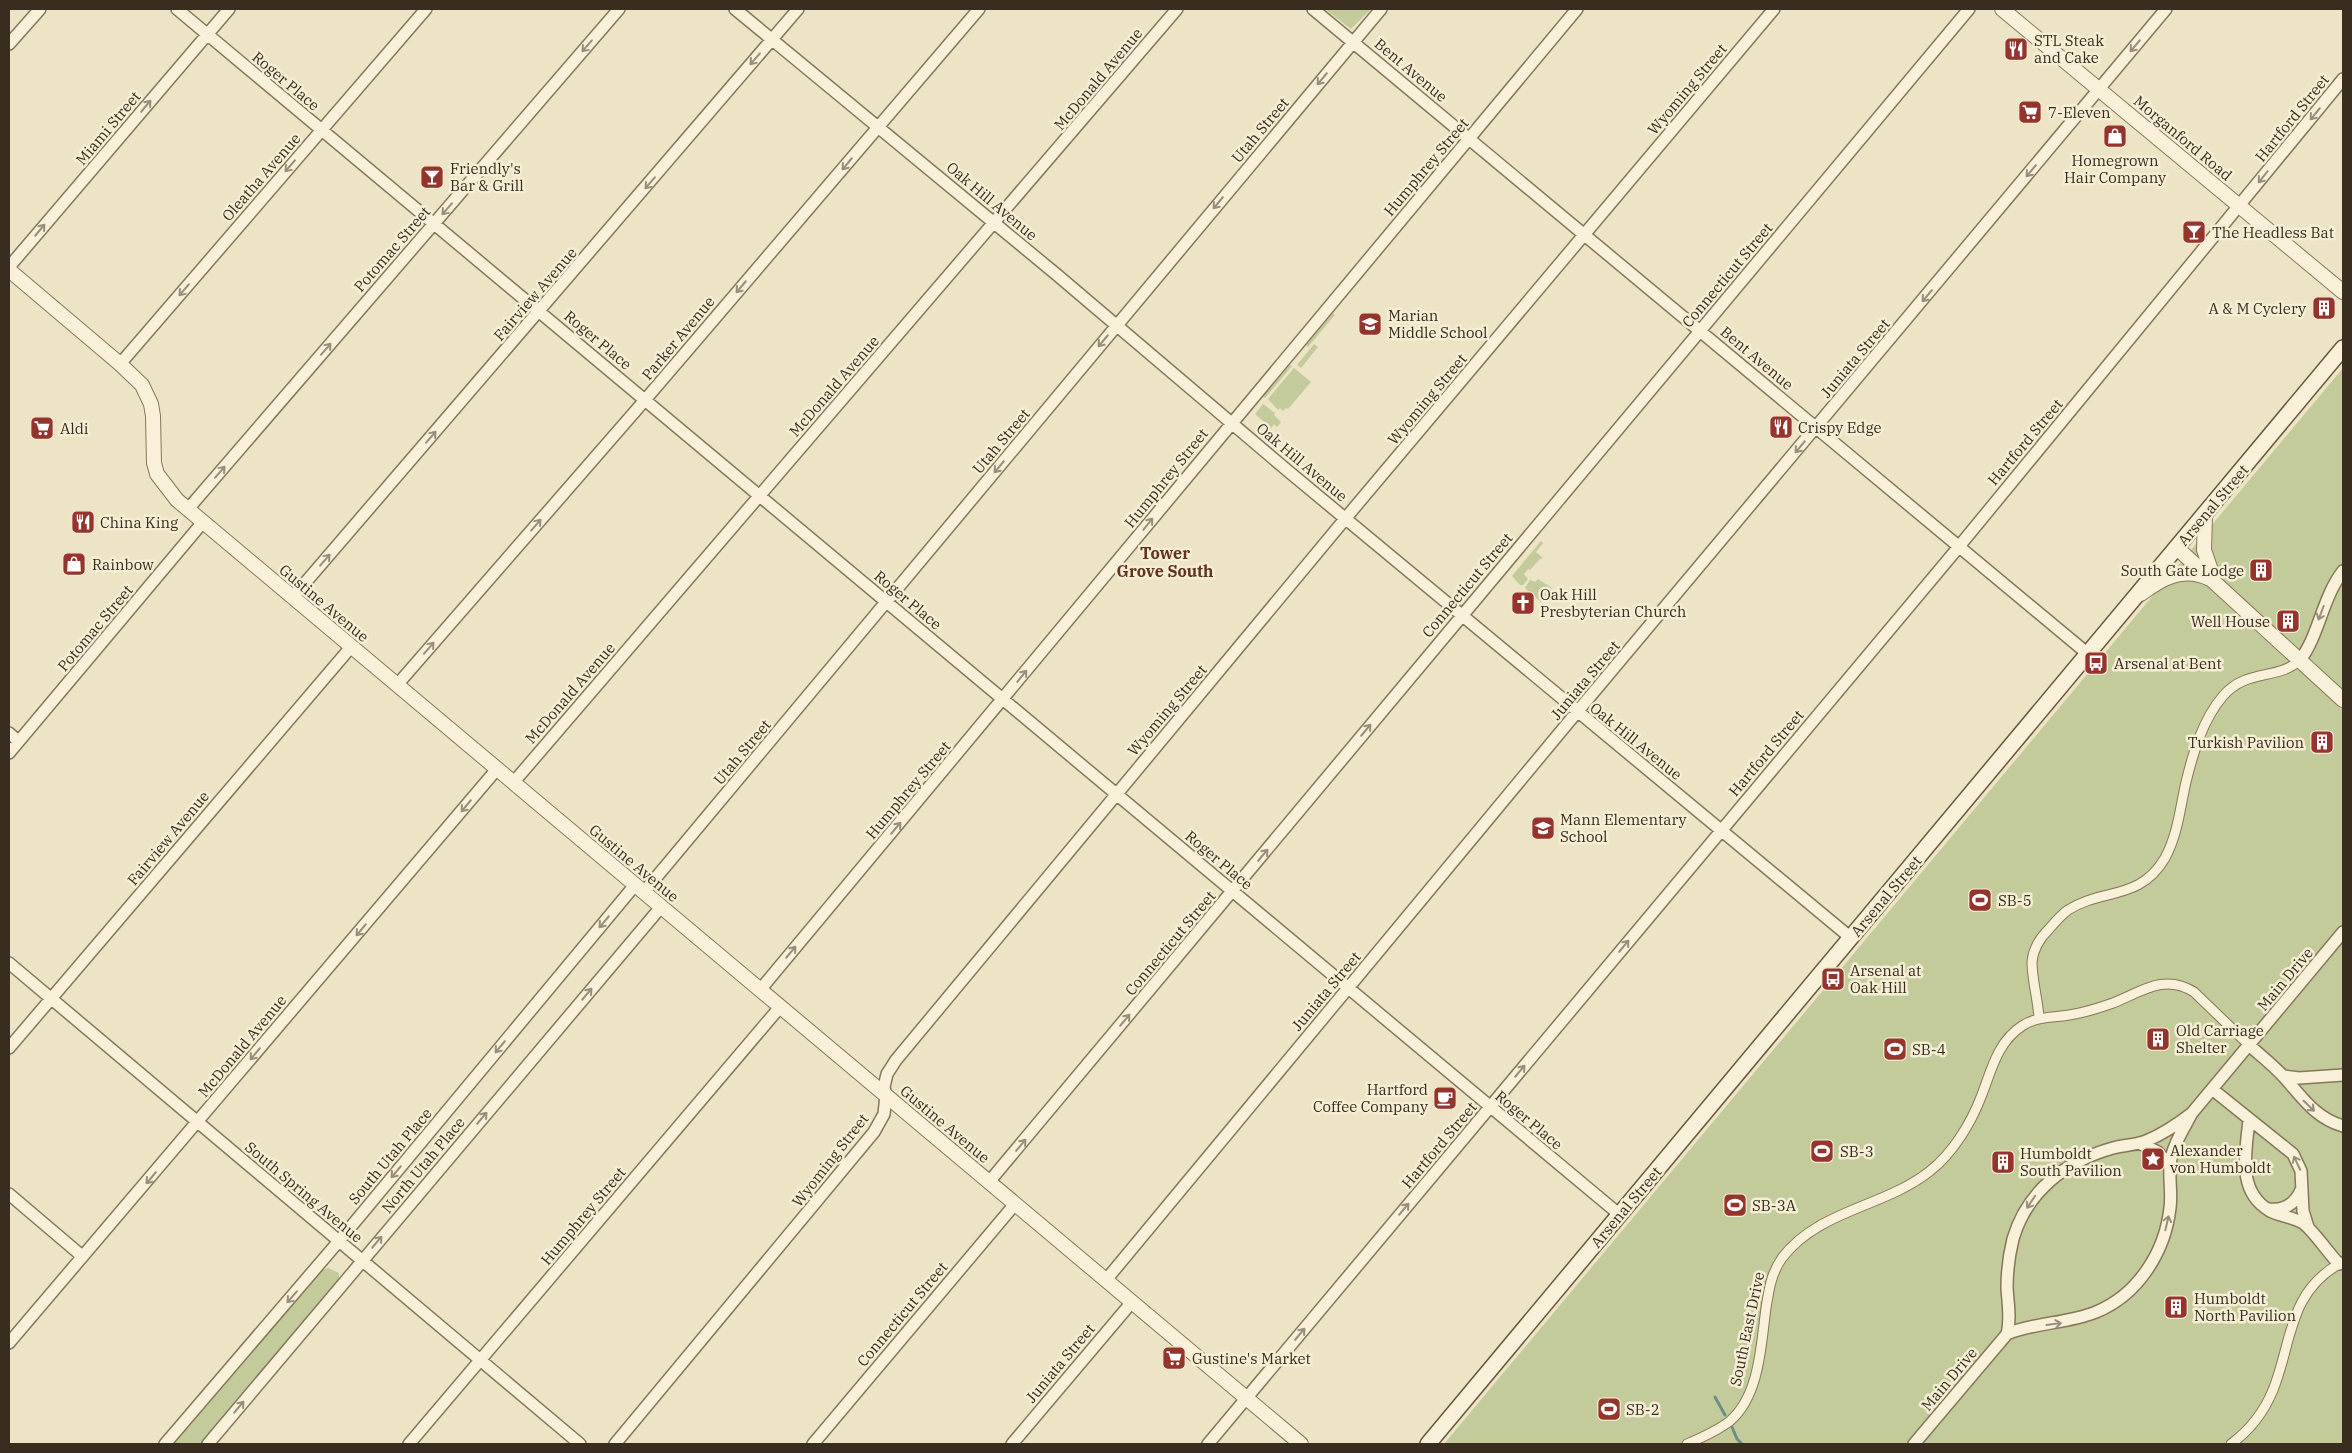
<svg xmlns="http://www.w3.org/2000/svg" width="2352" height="1453" font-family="'IBM Plex Serif',serif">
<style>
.green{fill:#c2cb99}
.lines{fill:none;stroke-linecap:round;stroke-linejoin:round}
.stream{stroke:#6d8f88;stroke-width:3}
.pedestrian-casing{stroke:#87765b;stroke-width:11}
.minor-casing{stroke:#87765b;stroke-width:14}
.tertiary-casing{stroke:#87765b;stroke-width:16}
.secondary-casing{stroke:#69573f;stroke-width:18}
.pedestrian{stroke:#f8f0d8;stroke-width:9}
.minor{stroke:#f8f0d8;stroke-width:11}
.tertiary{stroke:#f8f0d8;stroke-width:14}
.secondary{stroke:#f8f0d8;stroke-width:15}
.oneway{stroke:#988e7c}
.labels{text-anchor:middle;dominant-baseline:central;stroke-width:5;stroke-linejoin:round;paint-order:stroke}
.poi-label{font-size:15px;fill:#382d1f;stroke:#f5edd4;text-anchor:start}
.street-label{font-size:15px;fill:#382d1f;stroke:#f5edd4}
.neighbourhood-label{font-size:16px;font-weight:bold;fill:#633220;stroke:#f5edd4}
</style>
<rect width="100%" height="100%" fill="#ede4c5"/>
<!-- green -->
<path class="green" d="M1325 9H1371L1351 29Z
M1333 313 1335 315 1308 347 1306 345Z
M1314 344 1318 347 1301 368 1297 365Z
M1290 365 1292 366 1265 398 1263 396Z
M1294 368 1311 382 1288 409 1286 408 1283 411 1280 408 1278 410 1268 399Z
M2343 368V1444H1444Z
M1263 404 1275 413 1274 415 1281 422 1277 427 1274 424 1271 428 1255 414Z
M1541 541 1543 543 1536 552 1543 558 1540 559 1530 570 1528 569 1524 574 1528 579 1523 585H1520L1512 576Z
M1538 579 1552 588 1541 602 1525 588 1530 580 1535 582Z
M328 1268 339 1273V1283L202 1444H173L319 1272Z"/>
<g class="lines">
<!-- stream -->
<path class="stream" d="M1715 1397 1725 1415
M1732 1427 1737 1439 1742 1444"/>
<!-- pedestrian casing -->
<g class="pedestrian-casing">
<path id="pedestrian" d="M2039 1018C2038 1000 2032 980 2032 962 2033 949 2040 938 2049 929 2055 922 2061 915 2068 910 2102 888 2140 901 2165 858 2178 834 2180 808 2186 782 2193 753 2203 719 2223 696 2247 668 2277 681 2300 660
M1687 1444C1701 1438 1717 1431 1730 1421 1760 1395 1761 1344 1766 1308 1769 1289 1771 1274 1782 1258 1818 1210 1885 1207 1930 1171 1953 1153 1971 1123 1981 1097 1991 1072 1997 1042 2022 1026 2037 1016 2052 1018 2069 1015 2083 1013 2099 1008 2113 1003 2141 992 2164 973 2194 992L2249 1045
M2231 1444C2250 1430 2264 1412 2273 1390 2292 1343 2288 1293 2339 1264"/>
</g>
<!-- minor casing -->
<g class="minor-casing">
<path id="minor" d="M177 9 1620 1215
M735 9 1056 274 1288 471 1851 938
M1313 9 2088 654
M9 44 40 9
M9 267 229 9
M120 364 426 9
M188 509 619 9
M293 597 798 9
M2300 660C2319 636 2322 598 2343 571
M397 685 645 400 979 9
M9 733 18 741
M9 753 203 522
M513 783 1177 9
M644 892 1381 9
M9 963 580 1444
M760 990 1577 9
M2249 1045C2260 1055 2273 1065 2284 1077 2302 1097 2315 1118 2343 1126
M9 1048 351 647
M2283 1076 2299 1078 2343 1075
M2212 1089 2293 1154 2301 1171 2303 1211 2308 1227
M2192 1113 2343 932
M2249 1120C2246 1152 2236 1191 2270 1211 2280 1216 2293 1217 2303 1223 2313 1230 2329 1254 2339 1264L2343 1263
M2139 1143 2158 1152 2170 1166
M989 1182 1969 9
M9 1194 82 1256
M2269 1209C2284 1211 2295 1204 2301 1190
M1106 1280 1572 718 2166 9
M9 1343 497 769
M165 1444 339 1241 635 885
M208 1444 661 907
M409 1444 780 1007
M615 1444 874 1132 884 1114 886 1095 884 1087 887 1074 896 1060 1355 507 1774 9
M813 1444 1015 1204
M1012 1444 1132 1302
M1208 1444 1952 555 2343 79
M1914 1444 2007 1334C2035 1322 2067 1324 2096 1312 2138 1295 2165 1252 2170 1208 2172 1194 2169 1180 2170 1166 2171 1148 2184 1128 2192 1113 2178 1124 2163 1134 2146 1141 2136 1145 2124 1145 2113 1148 2066 1161 2027 1191 2013 1239 2009 1255 2007 1272 2007 1288 2008 1304 2011 1318 2007 1334"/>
</g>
<!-- tertiary casing -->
<g class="tertiary-casing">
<path id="tertiary" d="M2002 9 2343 292
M9 270 120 364 142 385 151 404 153 416 154 463 157 474 177 500 1301 1444
M2205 515 2204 550 2213 576
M2177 548 2343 700
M2141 594C2162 578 2184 566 2210 579"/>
</g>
<!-- secondary casing -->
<g class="secondary-casing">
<path id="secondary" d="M1428 1444 2343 348"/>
</g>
<!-- pedestrian -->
<use href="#pedestrian" class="pedestrian"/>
<!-- minor -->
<use href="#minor" class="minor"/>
<!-- tertiary -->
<use href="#tertiary" class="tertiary"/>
<!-- secondary -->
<use href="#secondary" class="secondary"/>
</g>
<!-- one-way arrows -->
<defs><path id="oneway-shaft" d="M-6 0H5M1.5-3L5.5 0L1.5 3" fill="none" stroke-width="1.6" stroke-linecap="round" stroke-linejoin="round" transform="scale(1.25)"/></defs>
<g class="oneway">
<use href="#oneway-shaft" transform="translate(587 46) rotate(131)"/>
<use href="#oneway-shaft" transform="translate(2135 46) rotate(130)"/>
<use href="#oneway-shaft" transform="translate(755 59) rotate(131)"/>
<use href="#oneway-shaft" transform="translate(1322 79) rotate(130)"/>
<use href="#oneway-shaft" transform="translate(146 106) rotate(-50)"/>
<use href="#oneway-shaft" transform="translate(2315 114) rotate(130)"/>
<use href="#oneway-shaft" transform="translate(847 164) rotate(130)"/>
<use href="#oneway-shaft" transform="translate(290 166) rotate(131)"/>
<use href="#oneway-shaft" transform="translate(2031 171) rotate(130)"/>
<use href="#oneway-shaft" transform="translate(2263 177) rotate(129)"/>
<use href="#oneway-shaft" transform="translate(650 183) rotate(131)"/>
<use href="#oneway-shaft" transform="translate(1218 203) rotate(130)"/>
<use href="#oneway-shaft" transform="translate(447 209) rotate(131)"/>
<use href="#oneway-shaft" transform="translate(40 230) rotate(-50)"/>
<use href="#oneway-shaft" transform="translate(741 287) rotate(130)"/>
<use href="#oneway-shaft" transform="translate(184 290) rotate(131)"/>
<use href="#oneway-shaft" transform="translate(1927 296) rotate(130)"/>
<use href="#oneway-shaft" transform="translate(1103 341) rotate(130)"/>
<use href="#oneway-shaft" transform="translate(326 349) rotate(-49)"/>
<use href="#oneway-shaft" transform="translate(431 437) rotate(-49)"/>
<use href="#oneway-shaft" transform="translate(1800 447) rotate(130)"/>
<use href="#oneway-shaft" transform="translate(999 467) rotate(130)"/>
<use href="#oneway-shaft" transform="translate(220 472) rotate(-49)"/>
<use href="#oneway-shaft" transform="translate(1148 524) rotate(-51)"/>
<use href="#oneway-shaft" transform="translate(536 525) rotate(-49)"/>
<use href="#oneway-shaft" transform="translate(325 560) rotate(-49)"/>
<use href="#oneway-shaft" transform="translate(2321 613) rotate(111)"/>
<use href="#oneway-shaft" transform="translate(429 648) rotate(-49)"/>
<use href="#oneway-shaft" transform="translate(1022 676) rotate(-51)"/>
<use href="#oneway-shaft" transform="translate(1366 730) rotate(-50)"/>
<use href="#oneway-shaft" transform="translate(466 806) rotate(130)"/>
<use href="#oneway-shaft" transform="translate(896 828) rotate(-50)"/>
<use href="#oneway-shaft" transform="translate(1263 855) rotate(-50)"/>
<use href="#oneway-shaft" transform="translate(604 922) rotate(130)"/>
<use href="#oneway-shaft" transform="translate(361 930) rotate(130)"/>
<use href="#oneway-shaft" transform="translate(1624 946) rotate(-50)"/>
<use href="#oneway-shaft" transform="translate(791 952) rotate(-50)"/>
<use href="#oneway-shaft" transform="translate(587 994) rotate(-50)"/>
<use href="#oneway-shaft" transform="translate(1125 1020) rotate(-50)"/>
<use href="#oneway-shaft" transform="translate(500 1047) rotate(130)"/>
<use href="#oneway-shaft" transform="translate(255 1054) rotate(130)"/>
<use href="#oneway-shaft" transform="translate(1520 1071) rotate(-50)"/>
<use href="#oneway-shaft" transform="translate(2309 1106) rotate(44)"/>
<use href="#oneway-shaft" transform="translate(482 1118) rotate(-50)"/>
<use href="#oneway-shaft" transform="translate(1021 1145) rotate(-50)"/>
<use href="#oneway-shaft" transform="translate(2297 1163) rotate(-115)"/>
<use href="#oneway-shaft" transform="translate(396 1172) rotate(130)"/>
<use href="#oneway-shaft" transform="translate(151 1178) rotate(130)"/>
<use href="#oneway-shaft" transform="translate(2031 1202) rotate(124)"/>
<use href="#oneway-shaft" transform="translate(1404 1209) rotate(-50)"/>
<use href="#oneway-shaft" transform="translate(2167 1223) rotate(-77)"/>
<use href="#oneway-shaft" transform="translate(377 1242) rotate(-50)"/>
<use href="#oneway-shaft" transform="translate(292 1297) rotate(131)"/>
<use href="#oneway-shaft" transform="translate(2054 1324) rotate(-8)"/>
<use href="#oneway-shaft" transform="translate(1300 1334) rotate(-50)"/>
<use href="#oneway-shaft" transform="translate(239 1407) rotate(-50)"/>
</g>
<!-- icons -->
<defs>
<g id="restaurant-square" transform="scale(1.25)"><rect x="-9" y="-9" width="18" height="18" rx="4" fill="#95332d" stroke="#f5edd4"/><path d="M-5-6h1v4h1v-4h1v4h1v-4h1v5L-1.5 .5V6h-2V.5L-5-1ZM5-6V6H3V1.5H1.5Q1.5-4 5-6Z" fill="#fff"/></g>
<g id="supermarket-square" transform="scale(1.25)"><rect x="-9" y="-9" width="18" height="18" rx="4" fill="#95332d" stroke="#f5edd4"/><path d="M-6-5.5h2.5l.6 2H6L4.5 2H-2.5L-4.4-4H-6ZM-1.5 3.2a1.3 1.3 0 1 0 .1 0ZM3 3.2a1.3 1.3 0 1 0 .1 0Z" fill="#fff"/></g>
<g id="shop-square" transform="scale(1.25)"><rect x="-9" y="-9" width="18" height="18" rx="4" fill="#95332d" stroke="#f5edd4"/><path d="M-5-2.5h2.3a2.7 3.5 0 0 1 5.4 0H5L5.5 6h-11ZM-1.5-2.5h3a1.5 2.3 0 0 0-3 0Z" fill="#fff"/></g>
<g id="bar-square" transform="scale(1.25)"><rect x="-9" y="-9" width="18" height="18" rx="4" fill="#95332d" stroke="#f5edd4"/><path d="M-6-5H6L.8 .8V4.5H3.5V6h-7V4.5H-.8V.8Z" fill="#fff"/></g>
<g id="building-square" transform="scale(1.25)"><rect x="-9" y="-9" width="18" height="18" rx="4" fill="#95332d" stroke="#f5edd4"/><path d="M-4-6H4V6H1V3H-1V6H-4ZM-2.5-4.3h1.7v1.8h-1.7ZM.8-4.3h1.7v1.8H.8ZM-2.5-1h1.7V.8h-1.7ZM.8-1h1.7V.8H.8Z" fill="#fff"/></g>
<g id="school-square" transform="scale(1.25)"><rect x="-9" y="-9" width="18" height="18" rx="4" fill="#95332d" stroke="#f5edd4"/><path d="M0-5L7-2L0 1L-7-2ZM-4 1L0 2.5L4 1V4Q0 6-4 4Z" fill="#fff"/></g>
<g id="church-square" transform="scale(1.25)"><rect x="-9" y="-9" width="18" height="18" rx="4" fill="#95332d" stroke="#f5edd4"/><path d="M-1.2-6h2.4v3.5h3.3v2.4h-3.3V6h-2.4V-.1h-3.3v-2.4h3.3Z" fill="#fff"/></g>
<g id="bus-square" transform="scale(1.25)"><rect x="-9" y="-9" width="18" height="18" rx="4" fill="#95332d" stroke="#f5edd4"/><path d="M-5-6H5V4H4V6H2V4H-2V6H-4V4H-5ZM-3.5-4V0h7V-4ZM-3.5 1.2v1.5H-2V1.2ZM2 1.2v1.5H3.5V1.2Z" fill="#fff"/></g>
<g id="stadium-square" transform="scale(1.25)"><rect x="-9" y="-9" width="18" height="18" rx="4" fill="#95332d" stroke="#f5edd4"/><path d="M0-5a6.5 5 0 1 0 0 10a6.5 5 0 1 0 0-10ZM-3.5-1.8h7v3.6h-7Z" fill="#fff"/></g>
<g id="cafe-square" transform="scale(1.25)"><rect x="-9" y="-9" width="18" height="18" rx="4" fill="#95332d" stroke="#f5edd4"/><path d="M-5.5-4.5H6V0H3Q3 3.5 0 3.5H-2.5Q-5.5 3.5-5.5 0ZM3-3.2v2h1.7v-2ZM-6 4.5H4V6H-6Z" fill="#fff"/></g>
<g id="sight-square" transform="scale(1.25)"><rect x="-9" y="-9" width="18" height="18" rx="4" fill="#95332d" stroke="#f5edd4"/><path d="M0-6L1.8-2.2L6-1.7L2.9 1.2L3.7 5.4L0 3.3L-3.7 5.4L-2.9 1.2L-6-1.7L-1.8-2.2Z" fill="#fff"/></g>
</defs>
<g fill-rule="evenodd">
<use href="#restaurant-square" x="2016" y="49"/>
<use href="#supermarket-square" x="2030" y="112"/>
<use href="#shop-square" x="2115" y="136"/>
<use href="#bar-square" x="432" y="177"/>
<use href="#bar-square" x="2194" y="232"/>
<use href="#building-square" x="2324" y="308"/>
<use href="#school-square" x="1370" y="324"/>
<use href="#restaurant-square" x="1781" y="427"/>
<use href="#supermarket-square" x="42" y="428"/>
<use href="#restaurant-square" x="83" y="522"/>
<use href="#shop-square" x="74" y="564"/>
<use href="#building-square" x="2261" y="570"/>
<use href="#church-square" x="1523" y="603"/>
<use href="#building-square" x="2288" y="621"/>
<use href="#bus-square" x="2096" y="663"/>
<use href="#building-square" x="2322" y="742"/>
<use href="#school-square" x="1543" y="828"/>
<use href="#stadium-square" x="1980" y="900"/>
<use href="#bus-square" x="1833" y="979"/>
<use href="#building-square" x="2158" y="1039"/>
<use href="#stadium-square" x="1895" y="1049"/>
<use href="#cafe-square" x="1445" y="1098"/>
<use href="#stadium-square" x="1822" y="1151"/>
<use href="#sight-square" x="2153" y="1159"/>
<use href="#building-square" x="2003" y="1162"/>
<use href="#stadium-square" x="1735" y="1205"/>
<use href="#building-square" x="2176" y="1307"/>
<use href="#supermarket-square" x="1174" y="1358"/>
<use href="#stadium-square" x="1609" y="1409"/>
</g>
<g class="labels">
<!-- poi labels -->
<g class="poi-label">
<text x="2034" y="40">STL Steak<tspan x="2034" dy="17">and Cake</tspan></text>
<text x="2048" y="112">7-Eleven</text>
<text x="2115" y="160" text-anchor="middle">Homegrown<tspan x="2115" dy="17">Hair Company</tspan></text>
<text x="450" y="168">Friendly's<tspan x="450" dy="17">Bar &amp; Grill</tspan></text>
<text x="2212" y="232">The Headless Bat</text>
<text x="2306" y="308" text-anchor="end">A &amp; M Cyclery</text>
<text x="1388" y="315">Marian<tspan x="1388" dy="17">Middle School</tspan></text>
<text x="1798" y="427">Crispy Edge</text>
<text x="60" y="428">Aldi</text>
<text x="100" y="522">China King</text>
<text x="92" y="564">Rainbow</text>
<text x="2244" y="570" text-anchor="end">South Gate Lodge</text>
<text x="1540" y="594">Oak Hill<tspan x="1540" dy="17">Presbyterian Church</tspan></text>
<text x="2270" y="621" text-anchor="end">Well House</text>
<text x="2114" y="663">Arsenal at Bent</text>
<text x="2304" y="742" text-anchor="end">Turkish Pavilion</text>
<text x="1560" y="819">Mann Elementary<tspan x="1560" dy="17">School</tspan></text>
<text x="1998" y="900">SB-5</text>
<text x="1850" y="970">Arsenal at<tspan x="1850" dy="17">Oak Hill</tspan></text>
<text x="2176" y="1030">Old Carriage<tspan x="2176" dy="17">Shelter</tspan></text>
<text x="1912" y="1049">SB-4</text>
<text x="1428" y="1089" text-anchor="end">Hartford<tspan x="1428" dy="17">Coffee Company</tspan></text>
<text x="2170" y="1150">Alexander<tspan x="2170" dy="17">von Humboldt</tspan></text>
<text x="1840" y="1151">SB-3</text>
<text x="2020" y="1153">Humboldt<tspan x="2020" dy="17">South Pavilion</tspan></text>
<text x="1752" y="1205">SB-3A</text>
<text x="2194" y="1298">Humboldt<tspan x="2194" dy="17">North Pavilion</tspan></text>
<text x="1192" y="1358">Gustine's Market</text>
<text x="1626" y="1409">SB-2</text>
</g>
<!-- street labels -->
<g class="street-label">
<text transform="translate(1411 70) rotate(40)">Bent Avenue</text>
<text transform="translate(1098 79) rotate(-50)">McDonald Avenue</text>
<text transform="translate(286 81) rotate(40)">Roger Place</text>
<text transform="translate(1687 89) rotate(-50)">Wyoming Street</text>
<text transform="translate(2292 118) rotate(-51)">Hartford Street</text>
<text transform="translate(108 128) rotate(-50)">Miami Street</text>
<text transform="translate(1260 130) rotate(-50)">Utah Street</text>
<text transform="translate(2183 138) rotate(40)">Morganford Road</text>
<text transform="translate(1426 167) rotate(-50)">Humphrey Street</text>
<text transform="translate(261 177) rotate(-49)">Oleatha Avenue</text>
<text transform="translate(992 201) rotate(40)">Oak Hill Avenue</text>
<text transform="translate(392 249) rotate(-49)">Potomac Street</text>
<text transform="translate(1727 275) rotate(-50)">Connecticut Street</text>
<text transform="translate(535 294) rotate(-49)">Fairview Avenue</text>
<text transform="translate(678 338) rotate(-50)">Parker Avenue</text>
<text transform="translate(598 340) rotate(40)">Roger Place</text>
<text transform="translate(1757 358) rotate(40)">Bent Avenue</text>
<text transform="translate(1855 358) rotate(-50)">Juniata Street</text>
<text transform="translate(834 386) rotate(-49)">McDonald Avenue</text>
<text transform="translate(1427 399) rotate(-50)">Wyoming Street</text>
<text transform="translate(1001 441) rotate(-50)">Utah Street</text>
<text transform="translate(2025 442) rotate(-50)">Hartford Street</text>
<text transform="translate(1302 462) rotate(40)">Oak Hill Avenue</text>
<text transform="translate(1166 478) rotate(-51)">Humphrey Street</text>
<text transform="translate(2213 505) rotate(-50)">Arsenal Street</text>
<text transform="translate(1467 585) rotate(-50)">Connecticut Street</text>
<text transform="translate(908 600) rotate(40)">Roger Place</text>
<text transform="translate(324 603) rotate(40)">Gustine Avenue</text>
<text transform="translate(95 628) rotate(-50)">Potomac Street</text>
<text transform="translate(1585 680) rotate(-50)">Juniata Street</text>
<text transform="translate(570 693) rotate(-49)">McDonald Avenue</text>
<text transform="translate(1167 710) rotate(-50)">Wyoming Street</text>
<text transform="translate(1636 741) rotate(39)">Oak Hill Avenue</text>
<text transform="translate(742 752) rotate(-50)">Utah Street</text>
<text transform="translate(1766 753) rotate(-50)">Hartford Street</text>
<text transform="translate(908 790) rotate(-50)">Humphrey Street</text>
<text transform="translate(168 838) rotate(-50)">Fairview Avenue</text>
<text transform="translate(1219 860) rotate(40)">Roger Place</text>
<text transform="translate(634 863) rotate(40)">Gustine Avenue</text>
<text transform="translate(1886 896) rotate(-50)">Arsenal Street</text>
<text transform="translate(1170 943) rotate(-50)">Connecticut Street</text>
<text transform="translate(2285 979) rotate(-50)">Main Drive</text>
<text transform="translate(1326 991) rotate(-50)">Juniata Street</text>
<text transform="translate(242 1046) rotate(-50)">McDonald Avenue</text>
<text transform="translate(1529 1120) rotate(40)">Roger Place</text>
<text transform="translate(945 1124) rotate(40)">Gustine Avenue</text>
<text transform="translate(1439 1145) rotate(-50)">Hartford Street</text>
<text transform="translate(390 1156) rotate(-50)">South Utah Place</text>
<text transform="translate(830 1160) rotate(-52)">Wyoming Street</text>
<text transform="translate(423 1165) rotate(-50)">North Utah Place</text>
<text transform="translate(304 1192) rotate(40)">South Spring Avenue</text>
<text transform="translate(1626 1207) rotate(-50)">Arsenal Street</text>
<text transform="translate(583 1216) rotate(-50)">Humphrey Street</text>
<text transform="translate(902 1314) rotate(-50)">Connecticut Street</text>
<text transform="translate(1747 1329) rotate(-78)">South East Drive</text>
<text transform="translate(1060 1363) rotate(-50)">Juniata Street</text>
<text transform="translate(1949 1379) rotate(-50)">Main Drive</text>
</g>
<!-- neighbourhood labels -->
<g class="neighbourhood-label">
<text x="1165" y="553">Tower<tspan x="1165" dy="18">Grove South</tspan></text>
</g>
</g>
<!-- border -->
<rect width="2352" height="1453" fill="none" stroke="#382d1f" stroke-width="20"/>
</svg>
